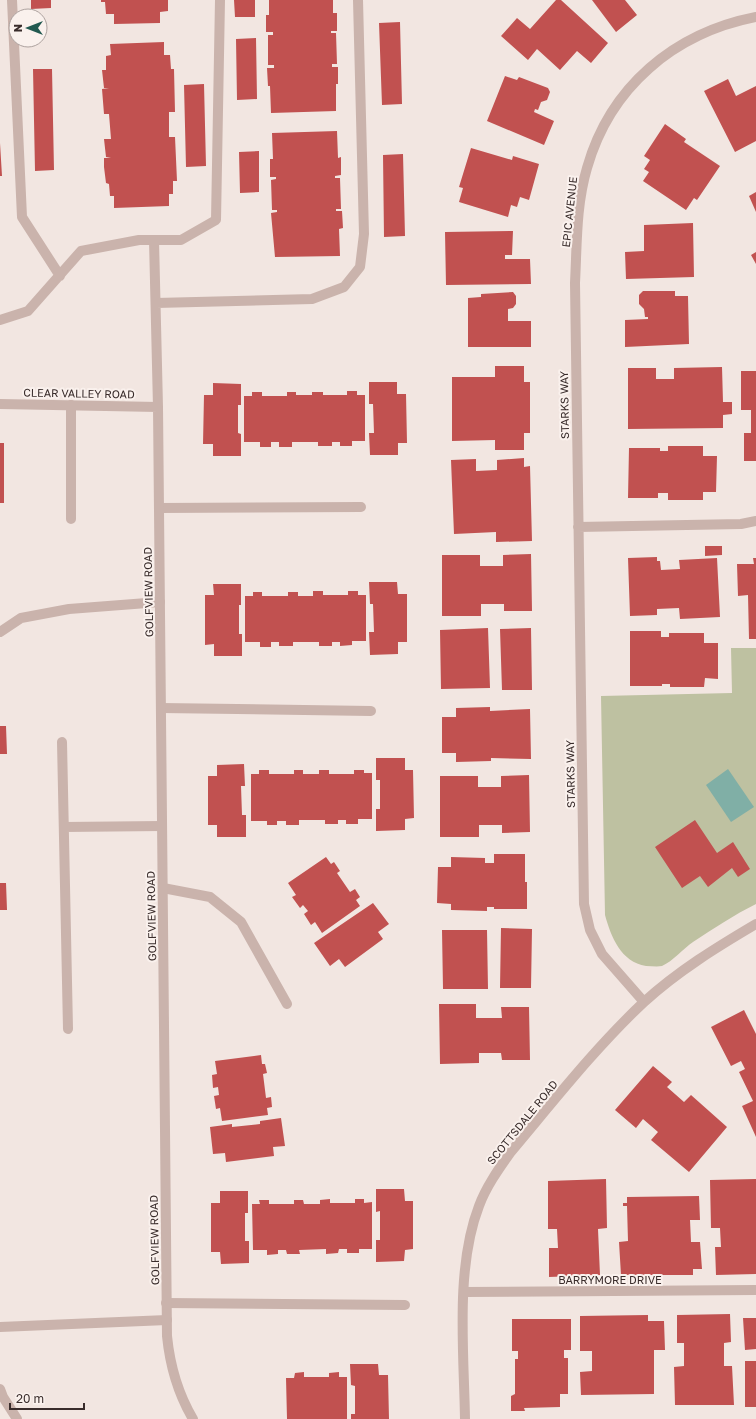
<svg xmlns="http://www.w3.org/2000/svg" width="756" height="1419" font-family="'Golos Text',sans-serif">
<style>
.green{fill:#bec1a1}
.water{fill:#80afa6}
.building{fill:#c15150}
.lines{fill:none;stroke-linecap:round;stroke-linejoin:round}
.service{stroke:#cab3ac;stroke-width:10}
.minor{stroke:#cab3ac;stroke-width:10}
.labels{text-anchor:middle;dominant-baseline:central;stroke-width:4;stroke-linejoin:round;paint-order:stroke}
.street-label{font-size:11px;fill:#392c2b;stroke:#faf1ed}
</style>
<rect width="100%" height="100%" fill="#f2e6e1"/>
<!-- green -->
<path class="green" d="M731 648H756V904C734 915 714 928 693 942 683 949 673 961 662 966 657 967 651 966 646 966 621 962 611 937 605 915L601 696 732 693Z"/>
<!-- water -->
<path class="water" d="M728 769 754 807 731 822 706 785Z"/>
<!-- building -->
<path class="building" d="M31 0H51V8L31 9Z
M101 0H168V11L160 12V23L114 24V14H106L105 2H101Z
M234 0H255V17H235Z
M269 0H333V13H337V31H331V33H336L337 64H332V67H338V84H336V111L271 113 270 86H268L267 68H274V65H268V35H273V32H266V15H269Z
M556 0H561L608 43 591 63 577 51 560 70 537 49 528 60 501 36 517 18 530 29Z
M592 0H625L637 15 616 32Z
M400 22 402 104 382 105 379 23Z
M256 38 257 99 237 100 236 39Z
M164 42V55H170L171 69H174L175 112H169V137H175L177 181H173V194H169V206L114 208V196H110L109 184 106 183 104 167V158H111L106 157 104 139H111L109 114H104L102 89 109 88H104L102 70H106V56L111 55 110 44Z
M33 69H52L54 170 35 171Z
M505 76 517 80 519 77 548 88 550 92 547 100 541 102 538 110 535 109 534 112 554 121 544 145 487 121Z
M728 79 736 96 756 86V141L735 152 704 91Z
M204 84 206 166 186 167 184 85Z
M665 124 686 139 684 142 720 166 697 200 694 198 686 210 643 181 649 172 644 169 650 160 644 156Z
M337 131 338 158 341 157V175L335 176V178H340L341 209H336V211H342L343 228 339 229 340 256 275 257 271 213 277 212V210H272L271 180 276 179V177H270V159H273L272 133Z
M0 143 2 176H0Z
M471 148 512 160 513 156 539 164 529 200 520 197 517 207 511 205 508 217 459 202 463 188 459 187Z
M259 151V192L240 193 239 152Z
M403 154 405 236 384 237 383 155Z
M756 192V212L749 196Z
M693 223 694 277 626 279 625 252 644 251V225Z
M513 231 512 255H505V259H530L531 284 446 285 445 232Z
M756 252V264L751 255Z
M643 291H675V296H688L689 344 625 347V320L648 319V317H645L644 309 639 304V295Z
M513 292 516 296V304L513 308 508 309V321H531V347H468V298L481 297V294Z
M495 366H524V382H530V433H524V450H495V440L452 441V377H495Z
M722 367 723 402H732V414L723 415V428L628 429V368H656V379H674V368Z
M741 371H756V461H744V433H751V410H741Z
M369 382H397V394H406L407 443H398V455H370L369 433H374L373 404H369Z
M213 383 241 384V405H238V433L241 434V456H213V444H203L204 395H213Z
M347 391H357V395H365V441H352V446H340V442H332V446H318V442H292V447H279V442H271V447H260V442H244V396H252V392H262V396H287V392H296V395H312V392H323V395H347Z
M0 443H4V503H0Z
M668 446H703V456H717L716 492H703V500H668V493H658V498H628L629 448H660V451H668Z
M524 458V467L530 466 532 541 496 542V532L454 534 451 460 476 459V471L497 470V460Z
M705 546H722V555L705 556Z
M531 554 532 611H504V604H481V616H442V555H480V566H503V555Z
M657 557V561H660L661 570 680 569 679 560 717 558 720 617 680 619 679 608 657 609V615L630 616 628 558Z
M753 558H756V639H749L748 595 738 596 737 564H754Z
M369 582H397L398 594H407V642H398V654L370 655 369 632H374L373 604H370Z
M213 584H241V605H239V634H242V656H214V644L205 645V595H214Z
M313 591H323V595H348V591H358V595H366V641H352V645L340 646V642H332V646H319V642H293V646H279V642H271V647H260V642H245V596H253V592H262V596H288V592H298V596H313Z
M488 628 490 688 441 689 440 630Z
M531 628 532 690H502L500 629Z
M630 631H661V637H669V633H704V643H718V679L705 678 704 687H670V684H662V686H630Z
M490 707V711L530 709 531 759 491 758V761L456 762V753H442V717H456V708Z
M0 726H6L7 754H0Z
M376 758H405V770H413L414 818 405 819V830L376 831V809H380V780H376Z
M244 764 245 786H241L242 815H246V837H217V825H208V776H217V765Z
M259 770H269V774H294V770H303V774H319V770H329V774H354V770H364V773H372V819H358V824H346V820H338V824H325V820H299V825H286V821H277V825H267V821H251V774H259Z
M529 775 530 832 502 833V825H479V837H440V776H478V787H501V776Z
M695 820 717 853 733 842 750 869 738 877 732 868 708 887 700 876 682 888 655 847Z
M494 854H525V882H527V909H494V907H487V911L451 910V904L437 903 438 867H451V857L485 858V863H494Z
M326 857 331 864 334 862 340 871 337 873 350 892 355 889 360 897 356 900 360 906 322 933 315 922 311 925 304 914 308 911 303 905 300 908 292 897 296 895 288 883Z
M0 883H6L7 910H0Z
M373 903 389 924 378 932 383 939 345 967 339 959 330 966 314 943Z
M501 928 532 929 531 988H500Z
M442 930H487L488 989H443Z
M439 1004H476V1018H502L501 1007H529L530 1060H502L501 1053H479V1063L440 1064Z
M744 1010 756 1034V1137L742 1106 753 1101 739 1072 745 1069 741 1061 731 1066 711 1027Z
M261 1055 262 1064H265L267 1073 263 1074 266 1098 271 1097 272 1107 267 1108 268 1115 222 1121 220 1108 216 1109 214 1096 219 1095 218 1087 213 1088 212 1075 217 1074 215 1061Z
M653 1066 672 1082 667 1087 684 1102 691 1095 727 1127 689 1172 651 1140 658 1132 643 1119 636 1128 615 1110Z
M281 1118 285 1146 273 1147 274 1156 226 1162 225 1153 213 1154 210 1127 232 1124V1127L260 1124V1121Z
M606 1179 607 1228 598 1229 600 1275 549 1277V1248H558L557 1229H548V1181Z
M756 1179V1274L716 1275 715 1247H721L720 1228H711L710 1180Z
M376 1189H404L405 1201H413V1249L405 1250 404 1261 376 1262V1240H380V1211L376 1212Z
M220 1191H248V1213H245V1241H249V1263L221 1264 220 1252H211V1203H220Z
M699 1196 700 1220H690L691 1242H700L702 1269H693V1275H621L619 1242 628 1241 627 1206H623V1203H627V1197Z
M330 1199V1203H355V1199H364V1203L372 1202V1249H359V1253H347V1249H339L338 1253 326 1254V1249L299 1250 300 1254H287L286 1250H278V1254L267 1255V1250H253L252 1204H260L259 1200H269V1204H294V1200H303L304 1204H320V1200Z
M730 1314 731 1342 724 1343V1366H732L734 1405H675L674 1367 684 1366V1343H677V1315Z
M648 1315V1321H664L665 1350H654V1394L581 1395 580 1372 592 1371V1351H580V1316Z
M743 1318H756V1349L745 1350Z
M512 1319H571V1350H564V1358H568V1394H560V1407L524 1408 525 1411H511V1396L515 1394V1359H518V1351H512Z
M745 1361H756V1407H745Z
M350 1364H378L379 1375H388L389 1419H351V1414H355V1386L351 1385Z
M304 1372V1377H329V1373L339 1372V1377H347V1419H287L286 1378H294L295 1373Z"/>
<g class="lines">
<!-- service -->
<path class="service" d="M71 405V519
M159 508 361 507
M0 632 21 618 69 609 160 602
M161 708 371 711
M62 742 68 1029
M64 827 162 826
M163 888 210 897 241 922 287 1004
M166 1303 405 1305
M0 1327 167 1320
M0 1389 3 1397 17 1419"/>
<!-- minor -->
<path class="minor" d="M12 0 22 217 60 276
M154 240 158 407 167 1336C170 1366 177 1392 193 1419
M156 303 312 299 344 287 360 267 364 234 358 0
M0 320 28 311 81 251 139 240H181L216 220 220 0
M0 404 158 407
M578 527 741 524 756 521
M644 1002 602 954 590 930 584 904 575 283C577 245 576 205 587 168 610 87 674 33 756 17
M464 1292 756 1290
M465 1419C464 1353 455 1268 479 1206 486 1187 498 1170 510 1153 553 1102 595 1048 644 1002 678 971 717 947 756 924"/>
</g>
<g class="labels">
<!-- street labels -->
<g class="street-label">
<text transform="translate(569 212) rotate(-84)">EPIC AVENUE</text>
<text transform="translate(79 393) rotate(1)">CLEAR VALLEY ROAD</text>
<text transform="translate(564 405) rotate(-91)">STARKS WAY</text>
<text transform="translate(148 592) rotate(-91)">GOLFVIEW ROAD</text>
<text transform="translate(570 774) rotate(-91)">STARKS WAY</text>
<text transform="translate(151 916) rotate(-91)">GOLFVIEW ROAD</text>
<text transform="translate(522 1122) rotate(-51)">SCOTTSDALE ROAD</text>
<text transform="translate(154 1240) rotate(-91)">GOLFVIEW ROAD</text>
<text x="610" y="1279">BARRYMORE DRIVE</text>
</g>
</g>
<!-- north arrow -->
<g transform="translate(28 28) rotate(270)"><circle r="19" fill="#faf1ed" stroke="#ada29f"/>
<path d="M0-3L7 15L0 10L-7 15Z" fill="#225950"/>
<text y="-6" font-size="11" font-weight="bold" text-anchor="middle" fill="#392c2b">N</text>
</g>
<!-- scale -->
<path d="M10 1403v6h74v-6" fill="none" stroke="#392c2b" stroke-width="2"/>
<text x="16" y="1403" font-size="12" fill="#392c2b" stroke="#faf1ed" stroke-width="3" paint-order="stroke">20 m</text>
</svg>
